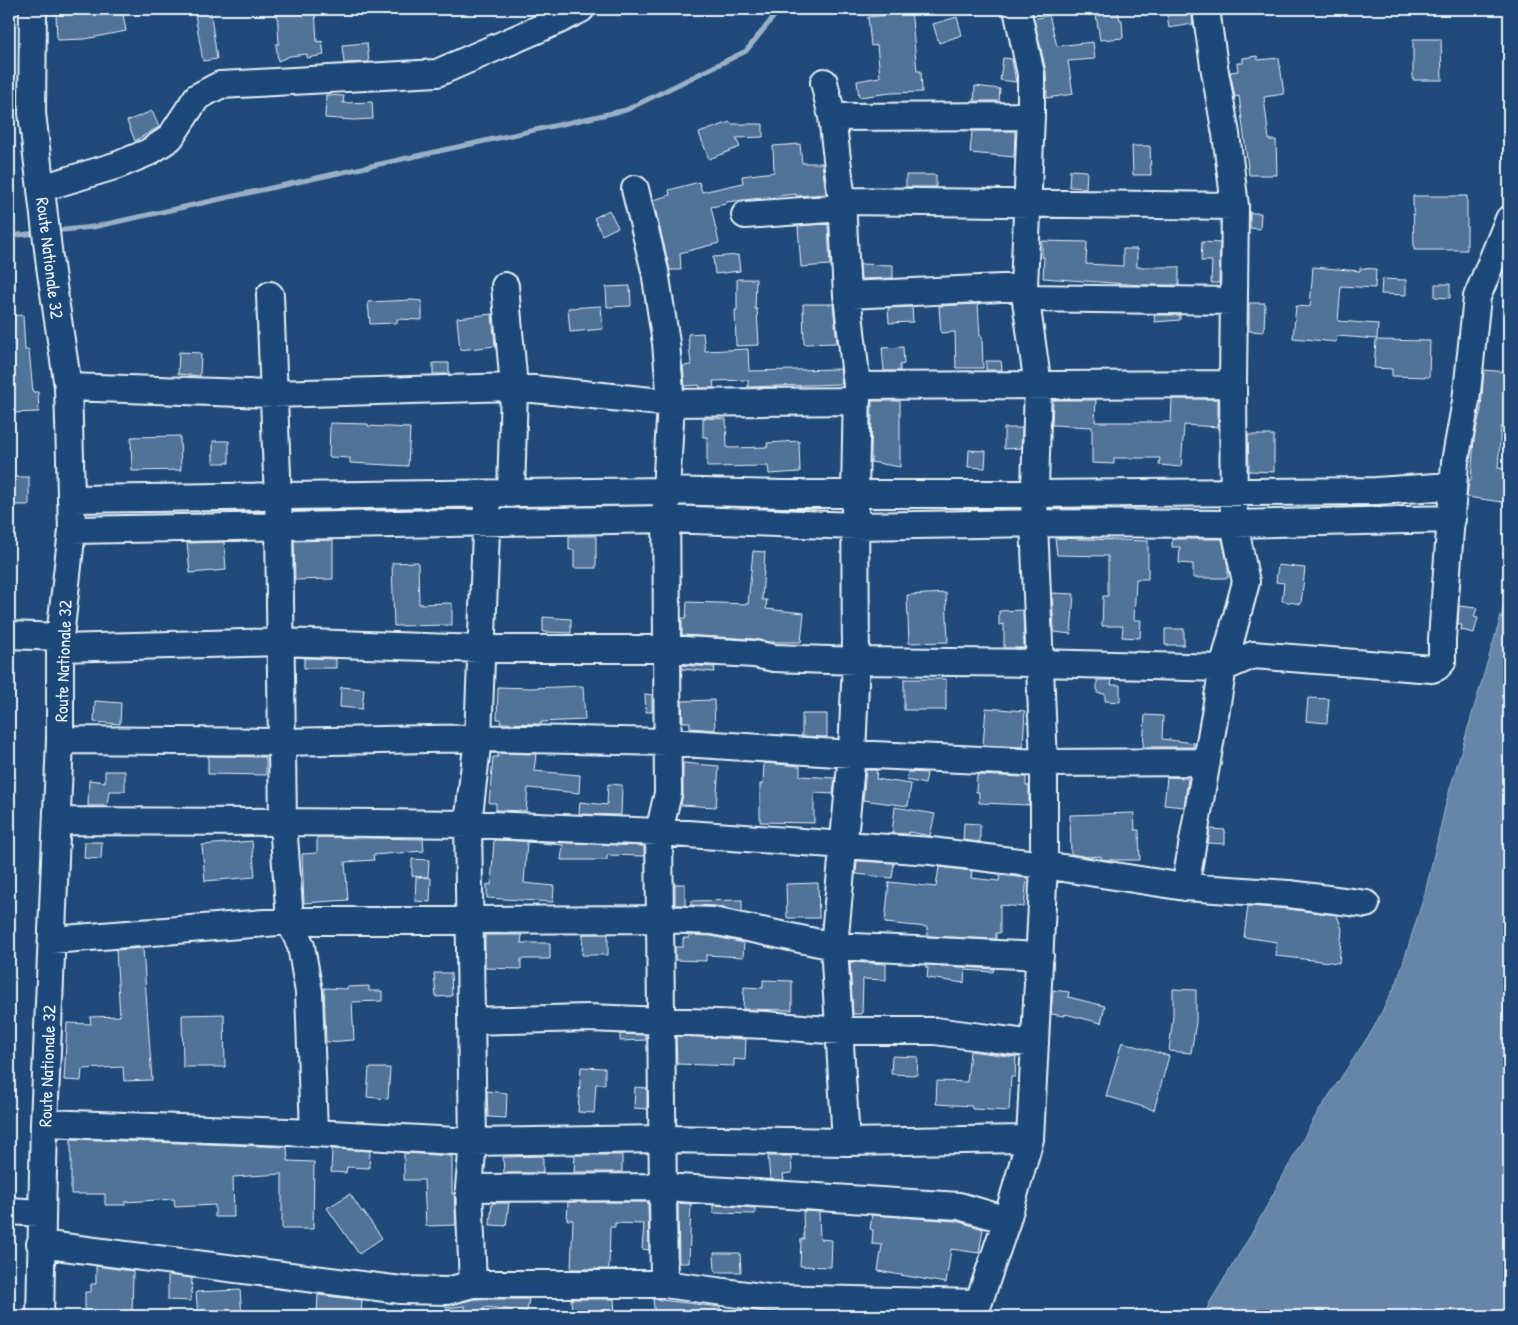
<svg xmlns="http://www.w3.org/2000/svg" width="1518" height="1325" font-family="'Patrick Hand',sans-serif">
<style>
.water{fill:#6685a7;stroke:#9ab0c7}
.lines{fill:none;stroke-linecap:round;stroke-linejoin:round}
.stream{stroke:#9ab0c7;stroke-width:5}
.building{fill:#517399;stroke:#e8f1f8}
.minor-casing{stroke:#e8f1f8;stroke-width:30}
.minor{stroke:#1f4a7a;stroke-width:26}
.labels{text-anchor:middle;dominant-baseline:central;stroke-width:4;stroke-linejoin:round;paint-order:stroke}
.street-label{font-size:18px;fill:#e8f1f8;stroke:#1f4a7a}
</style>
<rect width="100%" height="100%" fill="#1f4a7a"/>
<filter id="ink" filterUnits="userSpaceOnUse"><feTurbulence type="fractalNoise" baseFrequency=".02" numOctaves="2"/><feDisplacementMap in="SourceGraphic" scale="10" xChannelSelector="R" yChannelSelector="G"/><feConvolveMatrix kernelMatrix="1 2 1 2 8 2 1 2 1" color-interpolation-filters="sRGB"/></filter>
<g filter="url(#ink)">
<!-- water -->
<path class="water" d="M1509 589V1316H1204L1210 1302 1252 1233 1315 1117 1373 1029 1397 982 1425 893 1447 799Z"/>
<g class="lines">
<!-- stream -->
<path class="stream" d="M54 231 93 227 626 110 746 51 780 9
M9 236 38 233"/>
</g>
<!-- building -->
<path class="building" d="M86 9H122L126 31 85 39 57 40 56 13H87Z
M194 9H210L217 59 203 61Z
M277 9H315L317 42 322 41 324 55 307 58V54L290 56 278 61 276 44H279Z
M897 9H911L917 71H921L922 92 891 93 859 97 857 81 880 77 877 45 871 46 868 17 897 14Z
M1095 9H1118L1120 20H1122L1123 38 1100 40Z
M1166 9H1191L1193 24 1169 28Z
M1049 15 1057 46 1093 42 1095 59 1068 61 1073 94 1047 98 1046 71 1034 19Z
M957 17 962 35 939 43 933 24Z
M1413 39H1441L1442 80H1413Z
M367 43 369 62 344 63 342 45Z
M1257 56 1258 60 1279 58 1284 94 1264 97 1269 140H1276L1277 175H1249L1239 96 1235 97 1230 72 1238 71 1237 63H1243V58Z
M1003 58 1012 59 1016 82 1000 80Z
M975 86 1000 89 999 101H974Z
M326 95 344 96 343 103 372 102 373 119 353 120 325 118Z
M152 111 159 127 135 141 127 121Z
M730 122 731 124H763V137L736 138 740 147 709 159 699 133Z
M972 131H1015L1014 157 970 153Z
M800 144 802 163H822L826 194 796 196V194L726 202V204L711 207 719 243 680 253 681 270H670L653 200 670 195 669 190 699 182 702 192 743 183 742 176 774 172 773 146Z
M1132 146H1150L1151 175H1133Z
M1070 170 1087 171 1086 188 1069 187Z
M906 175H936V187H906Z
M1413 196H1467V250H1414Z
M609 210 618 227 602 235 594 218Z
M1250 213H1261L1260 229 1250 228Z
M828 224 830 265 801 267 798 226Z
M1042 241 1087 242 1086 264 1123 266V249H1137V267H1179V285H1141L1043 278 1044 257H1042Z
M1202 242 1220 243 1219 283H1211L1212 261H1201Z
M738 255 740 271 715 274 713 257Z
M860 264 893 265V278L861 279Z
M1313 267 1360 271V268L1376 269 1375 288 1341 286 1338 321 1378 324 1377 339 1337 336 1336 342 1293 338 1296 306 1310 307Z
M737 279H756L755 309H757L759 345 736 346 735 310H737Z
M1382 279 1406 280V295L1381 294Z
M1435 284H1450V298L1435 297Z
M630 286 631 306 607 307 606 287Z
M412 300 422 301V320L397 319V323L370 324 368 302Z
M1249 303H1265L1264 332 1249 331Z
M803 304H833L837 343 804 344Z
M978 304 980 336H982L983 368H956L955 332 941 333 939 306Z
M601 306 603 329 570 332 568 308Z
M912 307 913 322 889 323 888 308Z
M492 314 495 346 460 350 457 318Z
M23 315 25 350H29L33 392H38L39 412 9 413V316Z
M1154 315H1180V320L1155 322Z
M703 333 705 351 748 349 749 371 840 369 842 384 748 387V380L713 381 714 388H700L699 385 685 386 683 366 691 365 688 334Z
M1376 340 1430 341 1429 377 1392 376V369L1374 368Z
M903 347 904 364 900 365V371H884L882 348Z
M179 352 201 353 200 376 178 374Z
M986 361H1001L1002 370H986Z
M433 363H449V374H433Z
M1484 370 1509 372 1507 408H1509V428L1501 427 1498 468 1509 469V503L1467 497 1469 480H1471L1474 439 1481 409Z
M1172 399H1218V427L1184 425 1181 467 1159 465 1160 458H1114V464L1092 463V427L1052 425 1053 400H1096L1095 422H1171Z
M872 401H900V467L871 462Z
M703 418 726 419 727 448 768 447 767 443 799 441 800 472 769 474 768 466 707 467V437H703Z
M330 423 368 424V426L410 428 408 466 350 463V458L329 457Z
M1004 428H1022L1021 448 1004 449Z
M1248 435H1274V472L1249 471Z
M180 436 181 470 132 471 131 437Z
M213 441H229V463H213Z
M969 450 986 451 985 468 968 467Z
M9 477H29V505H9Z
M569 536H596V568H574V550H569Z
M1055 538 1148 541V579H1136L1134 620H1141L1140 638 1122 637 1123 626H1102L1103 596H1108V556L1057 555Z
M1172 539H1222L1228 567V578H1193V564L1179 563 1180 547H1172Z
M333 540V579L295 580 294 541Z
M224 542 226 570 190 573 187 543Z
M753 551 765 552 762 600H767L766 609 804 613 801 642H769L755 639 682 635V618H686L687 602 748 604Z
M418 562 419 604 452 603V625L394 626 392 563Z
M1278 565 1305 568 1301 604 1282 601 1284 583 1276 582Z
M946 593 948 642 909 643 907 595Z
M1052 593 1074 594 1071 634 1054 632Z
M1459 606 1477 608 1474 617 1478 618 1474 633 1461 630 1462 625H1458Z
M1023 610 1024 648H1004V624L999 625V611Z
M543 617 571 619V633L543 632Z
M1165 629H1184V645H1165Z
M304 658 336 659V668H304Z
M682 665 715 667 714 672 682 669Z
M904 679H946V710H904Z
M1097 680H1112L1111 685H1120V702L1105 701V694L1097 693Z
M583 686 585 720 541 722V724L500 723 501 719H497L498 687 530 688Z
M341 687 364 689 362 709 340 707Z
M645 694 652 695V712H646Z
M1308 698 1329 699 1327 723 1306 721Z
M714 700 715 730 690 728V722H683L682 701Z
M95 701 121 703 120 724 94 722Z
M986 708 1025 711 1023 747 983 745Z
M802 714H827V737L802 736Z
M1145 715 1163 716 1162 739 1194 743 1193 747H1143Z
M498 753 536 754 534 771 580 775 579 793 528 788 526 811 496 810V803H489L493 757H498Z
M208 756 266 757V775L208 774Z
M683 763 719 766 716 807 681 805 683 793Z
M764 763 800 766V776L835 778 833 794 814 793V823L760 822V784H763Z
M866 770H877L876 779 911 784 908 806 863 800Z
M105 771H125V791H109L107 806H88L89 780 105 782Z
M908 772 927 773 925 784 906 780Z
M977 775 1026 777V786H1029V805L979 803V792H976Z
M1167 777 1188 778 1184 807 1164 805Z
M608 784 622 785 621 815 579 814 580 802 607 805Z
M895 807 935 814 930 836 909 832 908 834 892 833Z
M1134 813 1135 830H1139L1140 860H1110L1101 859V856L1088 857 1071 854 1070 815Z
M964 823 980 824V842L963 840Z
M1210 829 1225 830V844L1208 843Z
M317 837 423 839 424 851 373 855 374 860 345 862 348 900 304 903 302 854 317 853Z
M494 840 644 846V856L607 855V860H561L563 845 527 842 524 883 554 886 553 902 487 898V884L491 885Z
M252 841 255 877 205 881 202 845Z
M85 842H102L101 859 84 858Z
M412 859 429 860 428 877 412 876Z
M857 861 894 863 892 878 856 874Z
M939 867 972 871 971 878 999 881 1000 875 1027 878 1024 907 1000 905V933H996V939L928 936 927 927 885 923 889 882 936 887Z
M416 877 431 878 430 902 415 901Z
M818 883 819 918H787L786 884Z
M675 884H685V905H675Z
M742 900V912L716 906 691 905V901Z
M1248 906 1288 909 1337 915 1342 929 1339 963 1276 956 1277 942 1244 937Z
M583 934H608V955H582Z
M485 935H522L521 943H550V959H521V969L485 968Z
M689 935 711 936 744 943 743 957 706 955V961L675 960V947H683V938H689Z
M143 948 152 1080 124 1081 123 1067 82 1069 81 1081 64 1080 67 1023 91 1024 90 1017 120 1016 116 950Z
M850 962 886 964V980L863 979 862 1014H853Z
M926 965 994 969 993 972 965 970 964 983 927 978 928 968H926Z
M434 973H451L452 996 436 997Z
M763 980 792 981V1010L743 1009 744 987 763 988Z
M369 986V991H382V1001L352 1002 354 1040 326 1042 324 988 347 989V987Z
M1173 989 1196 990V1022L1191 1053 1169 1051 1173 1016Z
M1053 990 1069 992 1068 997 1105 1006 1101 1023 1065 1014V1016L1051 1014Z
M224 1014 225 1067H183L182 1015Z
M620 1034 646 1035V1040L620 1041Z
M676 1036 746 1039 745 1060 734 1059V1066L677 1064Z
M1122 1042 1169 1056 1154 1110 1106 1096Z
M970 1051 1016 1057 1015 1077H1011L1009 1111 972 1109V1106L936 1104 937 1081 967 1082Z
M892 1056 918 1057 917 1075 891 1074Z
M581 1067 605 1068V1084H596L594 1113 578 1112Z
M369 1068H390L388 1099 367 1097Z
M635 1087 647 1088V1109L634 1108Z
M487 1091 507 1093 506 1118 488 1117Z
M71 1139 287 1147 288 1161 314 1162 313 1229H282V1174L233 1177 234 1217H215V1205L175 1207 174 1199 125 1202V1205H105V1194H71Z
M332 1149 370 1151 369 1168 347 1167 346 1173 331 1172Z
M404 1153 452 1156V1194L454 1193 456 1225 426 1226 424 1180H404Z
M575 1155H622V1172H574Z
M543 1156V1173H504L503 1157Z
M768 1156H791L792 1173 783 1174 784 1180 770 1179Z
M350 1194 362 1212 363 1211 382 1238 359 1254 327 1208Z
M568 1202H648L649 1250 642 1249 644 1224 615 1223V1227H610L609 1269H571L573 1220H567Z
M492 1203H509L506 1226 490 1225Z
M678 1203 691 1204 689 1263H679Z
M713 1205 755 1208V1214L713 1213Z
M803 1211 819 1212 820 1239 832 1240 831 1267 800 1266 801 1239H804Z
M872 1215 956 1221 983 1229 979 1253 951 1249 946 1283 878 1271 882 1245 872 1244 873 1230 870 1229Z
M714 1253H740L741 1272H715Z
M96 1266 133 1271 132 1314 85 1313V1292H91V1284H96Z
M168 1275 192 1278 191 1301 168 1300Z
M240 1290 242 1316H198L196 1292Z
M318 1295 362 1300 361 1316H317Z
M475 1299H529L527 1311 484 1307V1314L465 1315V1306L446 1308V1306Z
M571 1299H614L615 1314 572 1316Z
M653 1299 720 1307 721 1316H655Z
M774 1313 860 1315 774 1316Z"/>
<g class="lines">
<!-- minor casing -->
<g class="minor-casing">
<path id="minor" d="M33 9 32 113 50 266 68 387 72 530 60 637V740L44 1123 40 1316
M824 82 832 117 842 201 847 295 857 386 855 494 856 661 852 754 834 946 846 1142
M832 117 1031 116
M42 188 118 165 149 152 170 138 197 97 220 85 437 73 557 21 581 9
M635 189 655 271 666 343 671 403 666 491 668 793 659 832 664 1284
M842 201 1235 206
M745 215 843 208
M505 286 514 387 511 494
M270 295 279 527 283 822 290 921 301 946 309 992 314 1133
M847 295 1024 287
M1026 298 1234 301
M857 386 1233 384
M68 387 273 394 514 387 671 403 857 401
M71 499 666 491 782 494H1035L1376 491 1452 486
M487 505 478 738 468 824 473 1142 469 1188 473 1284H664L769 1298 978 1303
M72 530 666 519 855 526 1034 523 1234 524 1452 519
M9 635 60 637
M60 648 280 642 482 649H667L754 654 774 658 856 661 1040 663 1223 668 1253 655 1432 669 1437 667 1442 662V639L1455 462 1466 401 1477 297 1509 219
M60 740 282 742 478 738 668 742 852 754 1044 763 1207 762
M57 821 283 822 468 824 659 832 931 851 1044 865 1185 887 1289 894 1366 904
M1185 887 1223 668 1246 582 1234 524 1233 384 1235 206 1226 134 1214 66 1206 9
M52 940 290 921 659 919 713 921 834 946 1040 956
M472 1021 588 1018 766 1025 840 1031H935L1035 1044
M44 1123 314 1133 473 1142 662 1139 846 1142 1030 1139
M469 1188 663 1187 959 1206 1007 1220
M9 1211 41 1213
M40 1244 401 1290 447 1291 473 1284
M974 1316 1007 1220 1030 1139 1044 865V763L1034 523 1038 386 1024 287 1031 116V74L1017 9"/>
</g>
<!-- minor -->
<use href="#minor" class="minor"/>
</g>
</g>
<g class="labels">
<!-- street labels -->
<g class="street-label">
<text transform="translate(50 258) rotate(83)">Route Nationale 32</text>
<text transform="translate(63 661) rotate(-88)">Route Nationale 32</text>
<text transform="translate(47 1066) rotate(-88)">Route Nationale 32</text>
</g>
</g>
<!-- margin -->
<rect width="1518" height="1325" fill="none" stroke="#1f4a7a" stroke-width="30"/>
<rect x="15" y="15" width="1488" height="1295" fill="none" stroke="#e8f1f8" stroke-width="2" filter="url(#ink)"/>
</svg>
